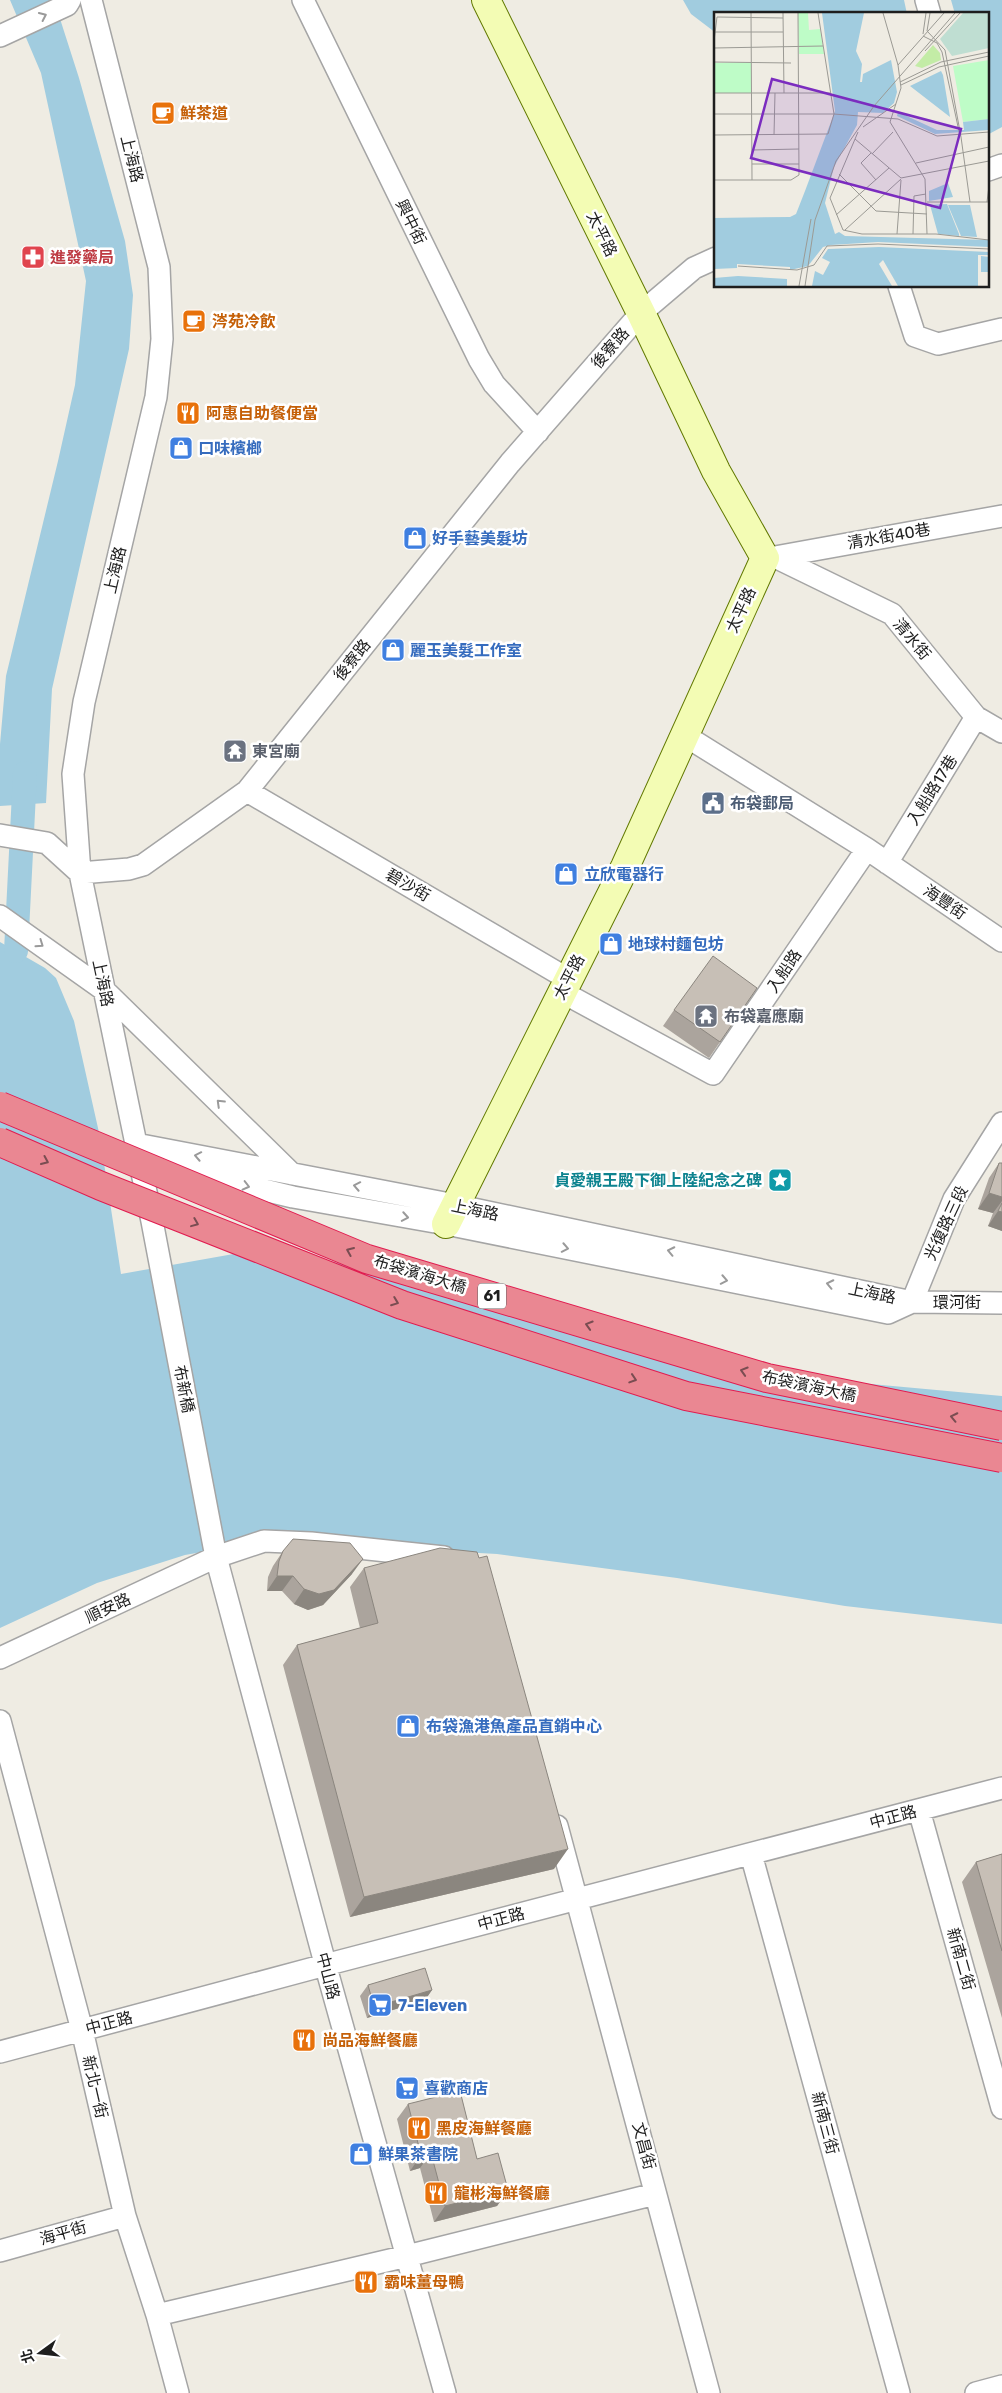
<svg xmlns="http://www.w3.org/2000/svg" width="1002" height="2393" font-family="Rubik,'Noto Sans TC',sans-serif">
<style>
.water{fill:#a1ccdf}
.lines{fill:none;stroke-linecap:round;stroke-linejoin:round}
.canal{stroke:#a1ccdf;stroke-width:24}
.street-casing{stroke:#a5a5a5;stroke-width:24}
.secondary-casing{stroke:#627900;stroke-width:30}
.street{stroke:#fff;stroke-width:21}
.secondary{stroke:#f3fcb4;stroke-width:28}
.highway-bridge-casing{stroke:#e11c50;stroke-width:30;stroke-linecap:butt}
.highway-bridge{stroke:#ea8792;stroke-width:28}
.wall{fill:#aba49d}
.shaded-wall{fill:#8b867f}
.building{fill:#c7bfb6;stroke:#8b867f}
.oneway{stroke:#9a9a9a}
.oneway2{stroke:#7a4d52}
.labels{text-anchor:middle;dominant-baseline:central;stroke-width:5;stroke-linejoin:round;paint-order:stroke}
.shield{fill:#fff;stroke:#626262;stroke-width:1}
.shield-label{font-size:15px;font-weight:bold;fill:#1e1e1e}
.food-label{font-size:16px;font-weight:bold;fill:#c56008;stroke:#fff;text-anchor:start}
.street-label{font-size:16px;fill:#1e1e1e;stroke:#fff}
.health-label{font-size:16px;font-weight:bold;fill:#be3a42;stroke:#fff;text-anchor:start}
.shop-label{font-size:16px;font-weight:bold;fill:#366cbe;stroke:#fff;text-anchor:start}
.worship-label{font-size:16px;font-weight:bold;fill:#5b616d;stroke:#fff;text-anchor:start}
.service-label{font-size:16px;font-weight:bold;fill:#4e5e75;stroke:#fff;text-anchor:start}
.culture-label{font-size:16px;font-weight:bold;fill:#0d838f;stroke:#fff;text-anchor:end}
.inset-road{fill:none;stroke:#9b9a94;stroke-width:1}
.view{fill:#7b2cbf;fill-opacity:0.15;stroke:#7b2cbf;stroke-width:2.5}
.inset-edge{fill:none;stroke:#1e1e1e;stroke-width:2.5}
</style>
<rect width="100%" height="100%" fill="#efece3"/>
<!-- water -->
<path class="water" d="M10 0H54L79 78 125 241 133 295 129 349 52 689 46 803 0 806V744L6 676 58 461 75 385 86 281 41 73Z
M683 0H904L907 14H716V33L691 14Z
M951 0H1002V127L989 134 988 14H955Z
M0 942 45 968 56 978 74 1021 100 1137 121 1274 273 1247 556 1317 849 1382 1002 1396V1624L845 1606 677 1578 497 1554 264 1541 185 1555 97 1583 0 1628Z"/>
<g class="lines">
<!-- canal -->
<path class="canal" d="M16 951 25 773"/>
<!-- street casing -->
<g class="street-casing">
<path id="street" d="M91 0 159 267 162 339 156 397 84 702 73 774 80 873 152 1221 216 1557 329 1978 445 2393
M303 0 479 359 494 384 538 432
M926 0 930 14
M0 36 67 5 70 0
M988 170 1002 165
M899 286 915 336 938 344 1002 329
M775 557 892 614 976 717 1002 732
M775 557 1002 516
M684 735 867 849 1002 941
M247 791 568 979
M0 835 47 843 80 873 129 869 143 865 247 791 510 463 641 313 694 268 716 258
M887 863 976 717
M0 916 104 990 292 1174
M562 992 713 1074 867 849
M136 1144 455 1205 912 1302 1002 1303
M159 1159 239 1184 293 1197 446 1224 888 1313 912 1302
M912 1302 954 1199 1002 1123
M0 1658 216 1557 264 1541 311 1543 444 1557
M0 1721 82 2030 125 2216 157 2315 178 2393
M919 1810 1002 2108
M557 1826 709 2393
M751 1854 899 2393
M0 2052 325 1965 1002 1788
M0 2251 125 2216
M157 2315 407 2256 655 2194
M976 2393 1002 2386"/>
</g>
<!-- secondary casing -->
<g class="secondary-casing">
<path id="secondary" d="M446 1224 625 867 765 558 716 471 641 313 486 0"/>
</g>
<!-- street -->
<use href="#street" class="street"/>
<!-- secondary -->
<use href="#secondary" class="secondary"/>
<!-- highway-bridge casing -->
<g class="highway-bridge-casing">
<path id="highway-bridge" d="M0 1106 367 1259 767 1378 1002 1426
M0 1142 101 1186 402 1305 686 1396 1002 1458"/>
</g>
<!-- highway-bridge -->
<use href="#highway-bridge" class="highway-bridge"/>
</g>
<!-- wall -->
<path class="wall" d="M757 988 709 1058 663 1026 674 1010Z
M999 1163H1002V1231L988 1226 993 1213 978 1209 989 1178Z
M283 1551 352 1574 323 1605 308 1610 294 1604 282 1591H267L268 1577 273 1566Z
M364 1568 554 1869 350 1917 283 1665 297 1645 360 1628 350 1587Z
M1002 1854V2018L962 1882 976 1862Z
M368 1985 432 1990 425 2000 367 2018 360 1996Z
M408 2104 477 2159 508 2190 497 2206 434 2222 420 2168 410 2171 397 2119Z"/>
<!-- shaded-wall -->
<path class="shaded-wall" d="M989 1193 1002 1197V1201L993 1213 978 1209Z
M998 1211 1002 1212V1231L988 1226Z
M363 1559 352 1574 323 1605 308 1610 294 1604 304 1589Z
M277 1576H293L282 1591H267Z
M568 1849 554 1869 350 1917 364 1897Z
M432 1990 425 2000 367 2018 374 2007Z
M431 2153 420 2168 410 2171 421 2155Z
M508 2190 497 2206 434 2222 445 2206Z"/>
<!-- building -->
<path class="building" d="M713 956 757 988 720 1042 674 1010Z
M999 1163H1002V1197L989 1193Z
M1002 1203V1212L998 1211Z
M293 1539 350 1543 363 1559 334 1590 319 1594 304 1589 293 1576H277L279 1561 283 1551Z
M440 1548 477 1552 479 1558 487 1556 568 1849 364 1897 297 1645 378 1623 364 1568Z
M1002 1854V1951L976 1862Z
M425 1968 432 1990 374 2007 368 1985Z
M460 2091 477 2159 498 2153 508 2190 445 2206 431 2153 421 2155 408 2104Z"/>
<!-- one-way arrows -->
<defs><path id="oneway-chevron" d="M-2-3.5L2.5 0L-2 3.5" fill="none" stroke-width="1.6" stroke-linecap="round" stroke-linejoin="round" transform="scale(1.25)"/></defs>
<g class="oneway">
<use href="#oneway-chevron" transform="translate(43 16) rotate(-25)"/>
<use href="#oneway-chevron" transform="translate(40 944) rotate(35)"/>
<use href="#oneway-chevron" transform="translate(220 1103) rotate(-136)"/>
<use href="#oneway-chevron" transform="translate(198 1156) rotate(-169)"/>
<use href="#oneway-chevron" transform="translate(246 1186) rotate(14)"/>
<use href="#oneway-chevron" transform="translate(357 1186) rotate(-169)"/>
<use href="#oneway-chevron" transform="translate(405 1217) rotate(10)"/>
<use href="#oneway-chevron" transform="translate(565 1248) rotate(11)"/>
<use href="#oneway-chevron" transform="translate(671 1251) rotate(-168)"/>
<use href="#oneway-chevron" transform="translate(724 1280) rotate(11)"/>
<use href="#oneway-chevron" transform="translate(830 1284) rotate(-168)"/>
</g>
<g class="oneway2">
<use href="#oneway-chevron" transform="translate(45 1161) rotate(24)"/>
<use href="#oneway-chevron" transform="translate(195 1223) rotate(22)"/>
<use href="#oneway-chevron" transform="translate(350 1251) rotate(-157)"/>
<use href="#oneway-chevron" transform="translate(395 1302) rotate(21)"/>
<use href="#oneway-chevron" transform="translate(589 1325) rotate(-163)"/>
<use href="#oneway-chevron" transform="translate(744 1371) rotate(-163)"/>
<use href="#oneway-chevron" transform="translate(633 1379) rotate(18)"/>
<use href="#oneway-chevron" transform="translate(954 1417) rotate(-168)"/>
</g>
<!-- icons -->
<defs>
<g id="cafe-square" transform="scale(1.25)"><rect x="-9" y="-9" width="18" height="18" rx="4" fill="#e8710a" stroke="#fff"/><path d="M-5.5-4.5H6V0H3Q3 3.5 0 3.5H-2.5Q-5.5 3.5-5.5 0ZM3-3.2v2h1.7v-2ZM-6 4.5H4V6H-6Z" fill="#fff"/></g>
<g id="pharmacy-square" transform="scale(1.25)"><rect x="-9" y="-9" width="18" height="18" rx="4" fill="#e0444e" stroke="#fff"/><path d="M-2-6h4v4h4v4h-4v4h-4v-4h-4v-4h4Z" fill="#fff"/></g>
<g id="restaurant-square" transform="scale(1.25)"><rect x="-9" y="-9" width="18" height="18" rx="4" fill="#e8710a" stroke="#fff"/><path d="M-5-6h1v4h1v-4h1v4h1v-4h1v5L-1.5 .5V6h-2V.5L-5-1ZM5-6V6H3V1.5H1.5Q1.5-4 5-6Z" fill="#fff"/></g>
<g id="shop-square" transform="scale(1.25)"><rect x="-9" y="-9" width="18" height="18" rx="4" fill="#3f7fe0" stroke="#fff"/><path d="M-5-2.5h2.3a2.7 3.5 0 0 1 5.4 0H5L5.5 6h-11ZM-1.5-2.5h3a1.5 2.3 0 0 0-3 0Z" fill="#fff"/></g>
<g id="temple-square" transform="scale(1.25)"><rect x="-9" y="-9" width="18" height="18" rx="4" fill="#6b7280" stroke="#fff"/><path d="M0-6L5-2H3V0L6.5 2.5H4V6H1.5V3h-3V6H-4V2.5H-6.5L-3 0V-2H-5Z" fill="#fff"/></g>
<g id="civic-square" transform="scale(1.25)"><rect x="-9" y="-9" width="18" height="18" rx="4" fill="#5c6f8a" stroke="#fff"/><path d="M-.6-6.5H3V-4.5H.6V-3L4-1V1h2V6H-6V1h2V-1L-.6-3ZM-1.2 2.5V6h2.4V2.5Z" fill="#fff"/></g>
<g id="sight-square" transform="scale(1.25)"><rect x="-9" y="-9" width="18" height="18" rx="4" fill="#0f9aa8" stroke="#fff"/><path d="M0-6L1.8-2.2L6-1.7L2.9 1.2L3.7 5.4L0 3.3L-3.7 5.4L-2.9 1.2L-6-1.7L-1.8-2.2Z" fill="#fff"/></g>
<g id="supermarket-square" transform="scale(1.25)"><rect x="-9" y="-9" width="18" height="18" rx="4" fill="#3f7fe0" stroke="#fff"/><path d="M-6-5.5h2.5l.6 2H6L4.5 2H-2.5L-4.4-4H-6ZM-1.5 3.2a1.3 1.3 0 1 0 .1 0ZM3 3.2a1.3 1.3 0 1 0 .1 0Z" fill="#fff"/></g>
</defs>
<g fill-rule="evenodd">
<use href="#cafe-square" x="163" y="113"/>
<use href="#pharmacy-square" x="33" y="257"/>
<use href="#cafe-square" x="194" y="321"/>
<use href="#restaurant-square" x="188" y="413"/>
<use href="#shop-square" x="181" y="448"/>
<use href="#shop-square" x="415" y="538"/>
<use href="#shop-square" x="393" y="650"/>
<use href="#temple-square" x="235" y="751"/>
<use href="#civic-square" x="713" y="803"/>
<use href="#shop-square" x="566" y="874"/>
<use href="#shop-square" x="611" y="944"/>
<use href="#temple-square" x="706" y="1016"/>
<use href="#sight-square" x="780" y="1180"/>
<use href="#shop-square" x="408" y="1726"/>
<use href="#supermarket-square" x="380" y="2005"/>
<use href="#restaurant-square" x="304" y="2040"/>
<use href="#supermarket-square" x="407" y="2088"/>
<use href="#restaurant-square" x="419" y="2128"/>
<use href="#shop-square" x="361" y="2154"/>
<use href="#restaurant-square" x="436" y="2193"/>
<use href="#restaurant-square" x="366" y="2282"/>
</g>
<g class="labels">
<!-- shield labels -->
<rect class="shield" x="478" y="1283.5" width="28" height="25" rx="4"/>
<g class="shield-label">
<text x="492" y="1296">61</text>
</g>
<!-- food labels -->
<g class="food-label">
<text x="180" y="113">鮮茶道</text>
<text x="212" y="321">涔苑冷飲</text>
<text x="206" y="413">阿惠自助餐便當</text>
<text x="322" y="2040">尚品海鮮餐廳</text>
<text x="436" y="2128">黑皮海鮮餐廳</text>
<text x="454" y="2193">龍彬海鮮餐廳</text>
<text x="384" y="2282">霸味薑母鴨</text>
</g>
<!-- street labels -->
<g class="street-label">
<text transform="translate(132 159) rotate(76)">上海路</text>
<text transform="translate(411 222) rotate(64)">興中街</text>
<text transform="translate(602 234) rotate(64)">太平路</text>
<text transform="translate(610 348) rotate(-49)">後寮路</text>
<text transform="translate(889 536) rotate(-10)">清水街40巷</text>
<text transform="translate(115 570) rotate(-77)">上海路</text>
<text transform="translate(741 610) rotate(-65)">太平路</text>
<text transform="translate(912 639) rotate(50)">清水街</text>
<text transform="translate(352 660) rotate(-51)">後寮路</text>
<text transform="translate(932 790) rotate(-58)">入船路17巷</text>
<text transform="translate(408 885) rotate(30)">碧沙街</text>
<text transform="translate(945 902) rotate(34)">海豐街</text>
<text transform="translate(784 971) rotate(-56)">入船路</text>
<text transform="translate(569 977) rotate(-63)">太平路</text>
<text transform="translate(103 983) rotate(78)">上海路</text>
<text transform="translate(475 1210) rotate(12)">上海路</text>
<text transform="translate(946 1223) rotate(-65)">光復路三段</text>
<text transform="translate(420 1274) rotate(17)">布袋濱海大橋</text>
<text transform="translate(872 1293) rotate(12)">上海路</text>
<text x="957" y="1302">環河街</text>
<text transform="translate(809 1386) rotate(12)">布袋濱海大橋</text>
<text transform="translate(184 1389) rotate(79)">布新橋</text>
<text transform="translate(108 1608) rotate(-25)">順安路</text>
<text transform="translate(893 1817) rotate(-15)">中正路</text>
<text transform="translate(501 1919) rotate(-15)">中正路</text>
<text transform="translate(961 1959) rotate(74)">新南二街</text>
<text transform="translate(328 1976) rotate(75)">中山路</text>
<text transform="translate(109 2023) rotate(-15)">中正路</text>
<text transform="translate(95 2087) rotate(77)">新北一街</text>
<text transform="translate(825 2123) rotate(75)">新南三街</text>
<text transform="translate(644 2146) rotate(75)">文昌街</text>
<text transform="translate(63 2233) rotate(-16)">海平街</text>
</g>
<!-- health labels -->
<g class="health-label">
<text x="50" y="257">進發藥局</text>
</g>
<!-- shop labels -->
<g class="shop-label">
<text x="198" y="448">口味檳榔</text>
<text x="432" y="538">好手藝美髮坊</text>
<text x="410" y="650">麗玉美髮工作室</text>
<text x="584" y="874">立欣電器行</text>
<text x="628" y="944">地球村麵包坊</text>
<text x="426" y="1726">布袋漁港魚產品直銷中心</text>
<text x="398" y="2005">7-Eleven</text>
<text x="424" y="2088">喜歡商店</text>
<text x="378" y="2154">鮮果茶書院</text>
</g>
<!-- worship labels -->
<g class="worship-label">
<text x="252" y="751">東宮廟</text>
<text x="724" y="1016">布袋嘉應廟</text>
</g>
<!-- service labels -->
<g class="service-label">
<text x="730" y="803">布袋郵局</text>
</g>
<!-- culture labels -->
<g class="culture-label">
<text x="762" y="1180">貞愛親王殿下御上陸紀念之碑</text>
</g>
</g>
<!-- overview -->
<g transform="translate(714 12)">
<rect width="275" height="275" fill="#efece3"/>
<path d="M219 33 226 41 227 48 208 56 201 54Z" fill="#c3eca6"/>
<path d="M249 1H275V36L238 44 226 27Z" fill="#bfded2"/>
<path d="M84 1H94L95 18 106 17 110 42H85ZM275 48V107L249 110 239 54ZM37 50V81H0V51Z" fill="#befcc7"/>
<path d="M108 1H150L142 39 148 52 146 70H148L149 62 177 48 183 80 180 91 169 101 144 100 143 113 120 155 111 191 121 222 125 220 131 224 275 228V235L164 230 117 233 109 235 94 254 76 258V255L23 252V256L0 257V206L76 205 82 202 91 179 121 99ZM227 59 229 63 236 105 196 74ZM184 100 223 118H250L249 110 275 107V118L221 122 183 104ZM234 171 239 185 215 189V179ZM233 192 245 222V224L224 222 216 193ZM234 193H256L263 225 247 224ZM165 235 275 240V243H264V274H184L169 248 165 252 178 274H98L101 259 109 263 116 250 108 246 114 237ZM267 244 275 245V260H267ZM24 264 73 267V274H0V266Z" fill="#a1ccdf"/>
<path class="inset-road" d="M37 1 38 168M69 1 70 81M169 1 184 53 187 76 176 110 211 167 213 222M216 1 213 19 231 38 247 125M1 20H69M209 22 212 1M209 24 223 31 228 40 246 124M0 29 3 5 69 6M0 36 109 34M211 39 246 1M0 50 77 51M184 53 230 1M186 70 227 50 275 40M187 73 225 55 275 44M0 81H116M0 102H120L184 107 223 124 275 120M149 115 182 92M144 120 116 186 129 218 148 222H222L275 228M0 123 114 122 120 102 104 1M60 123 61 81M247 125 256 190M141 127 187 166 275 149M38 138 85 137M157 141 147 151 162 168M158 142 179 120M202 151 275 135M38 152H85M125 162 162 199 213 202M0 168H77L85 163 84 1M213 190H275M273 190 275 174M122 203 175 156M131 218 187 167M183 222 187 168M199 222 200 184 212 182M24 254 83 258 100 253 113 234 164 232 275 237M85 274 97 207M91 274 101 208 122 149 160 94 241 1"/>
<path class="view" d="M58 67 247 117 226 196 37 146Z"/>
<rect width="275" height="275" class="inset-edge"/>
</g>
<!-- north arrow -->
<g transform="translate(40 2353) rotate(255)" stroke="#ffffff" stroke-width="4" paint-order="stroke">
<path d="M0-4L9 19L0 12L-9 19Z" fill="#1e1e1e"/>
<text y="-8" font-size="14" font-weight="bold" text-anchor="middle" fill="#1e1e1e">北</text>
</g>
</svg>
